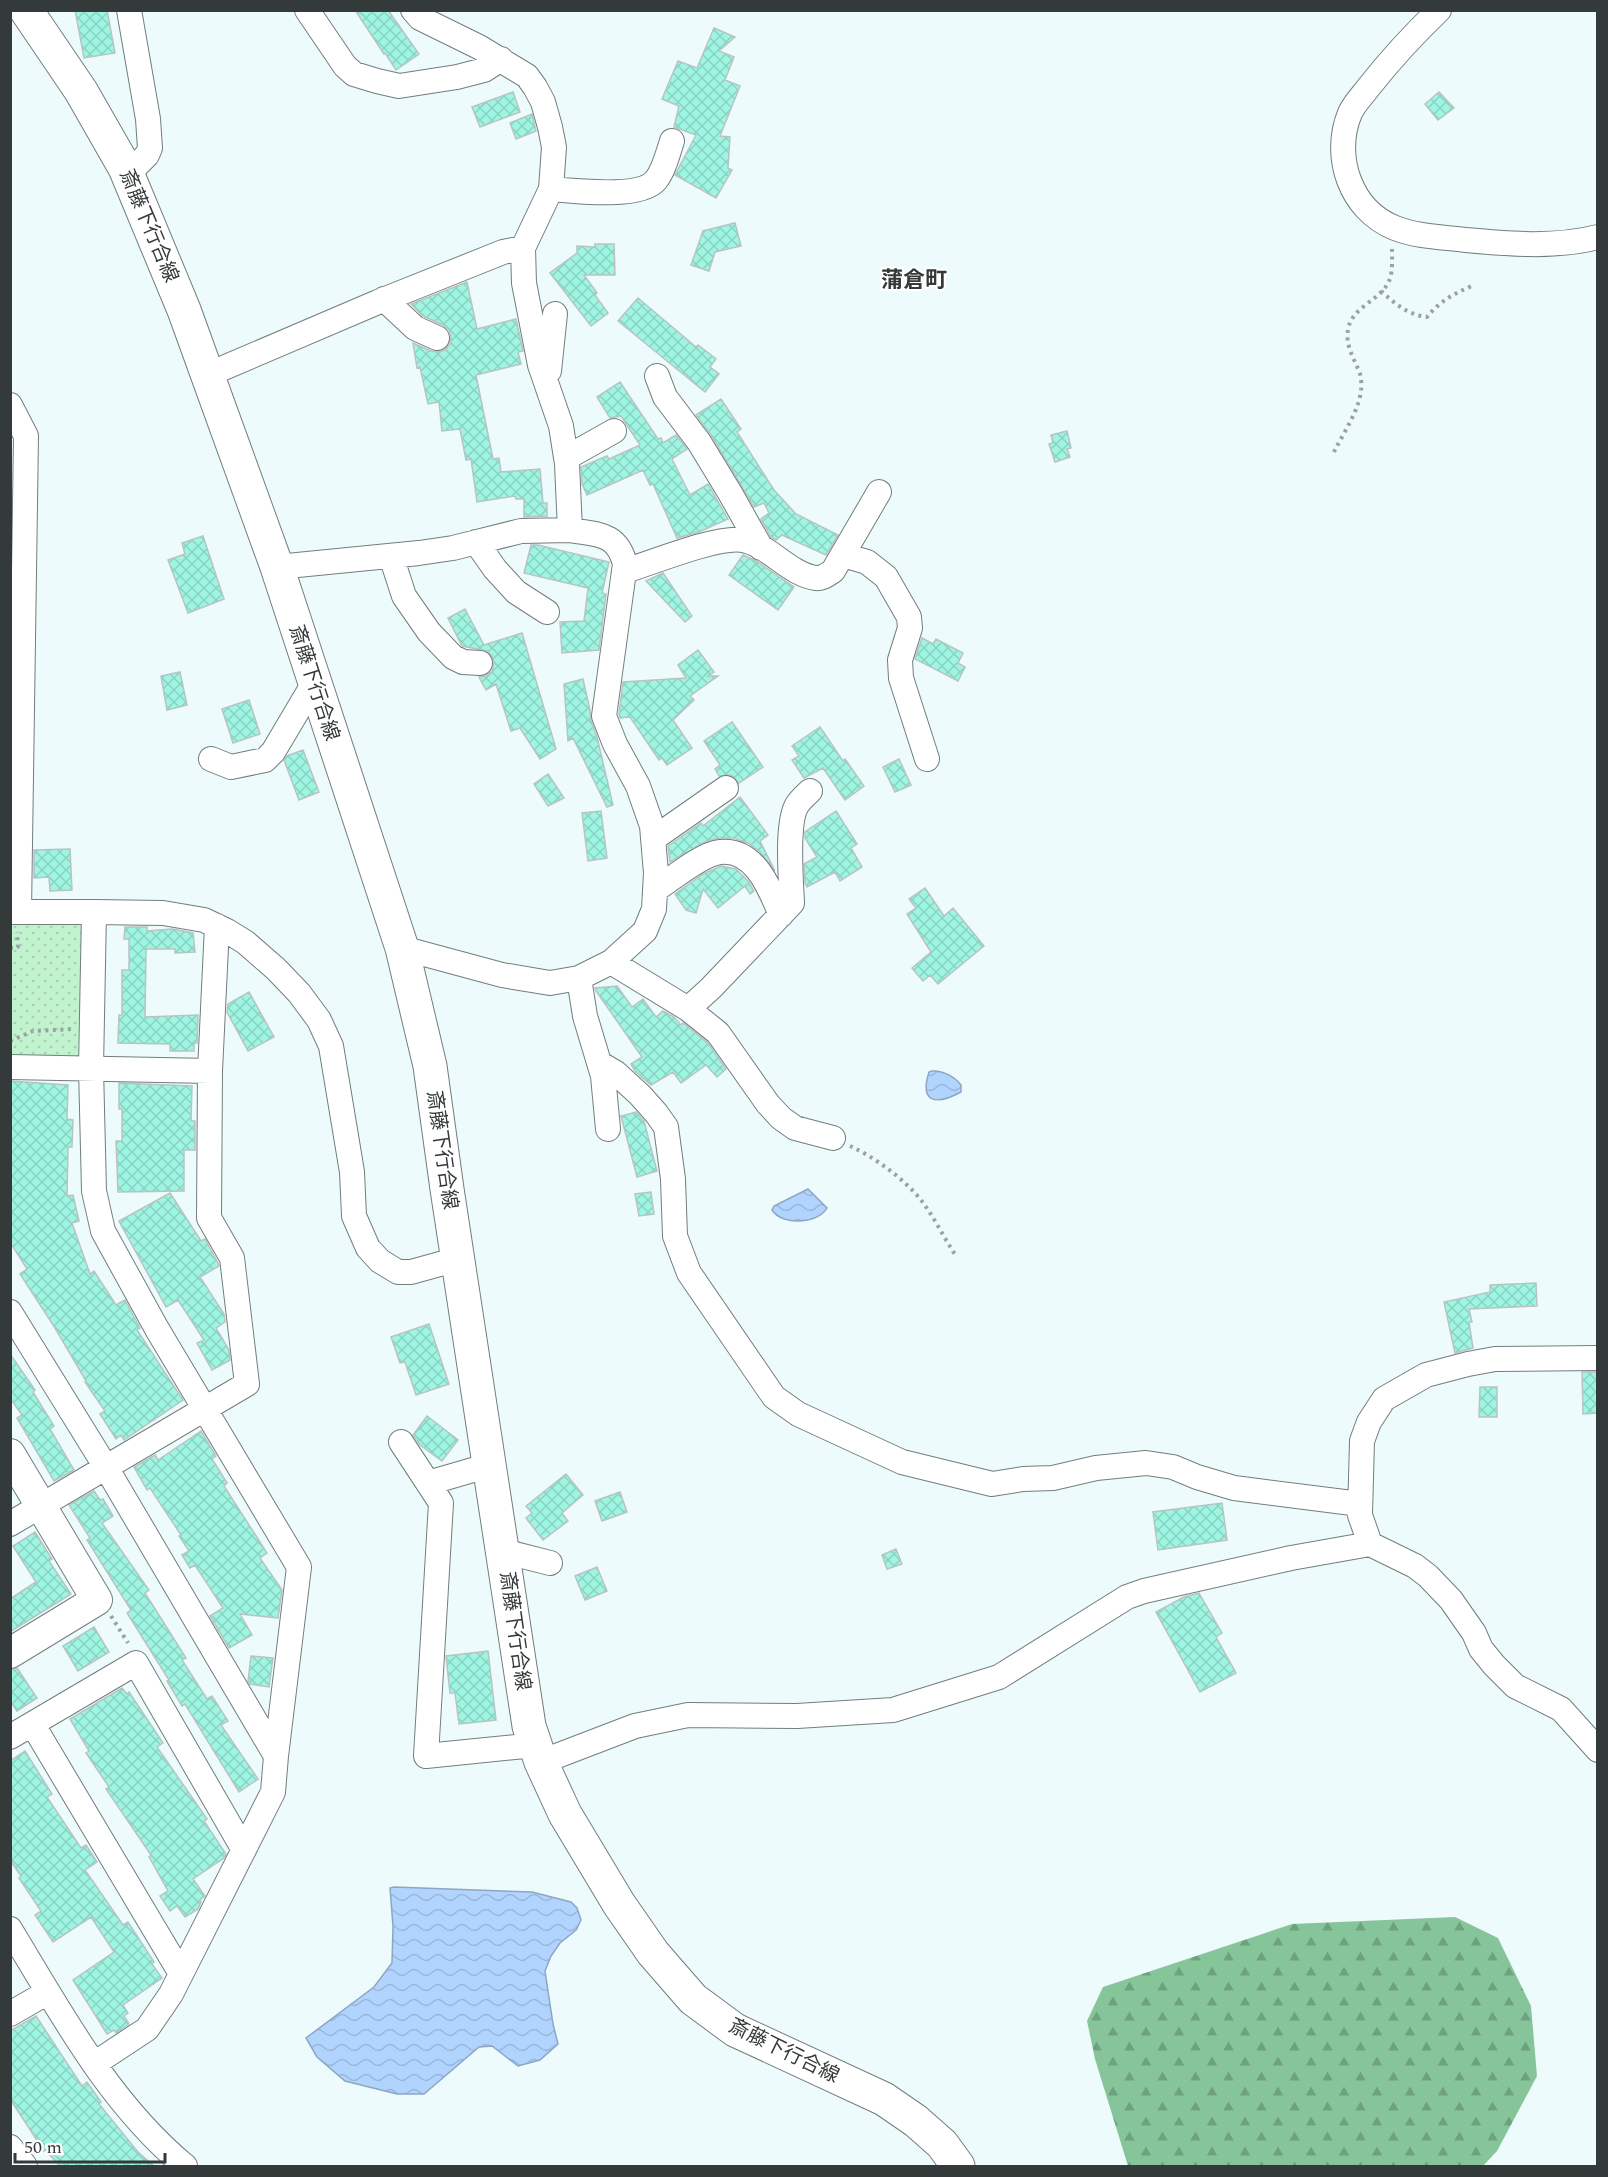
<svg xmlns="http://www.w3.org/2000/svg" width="1608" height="2177" font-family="Spectral,'Noto Sans JP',serif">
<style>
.forest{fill:url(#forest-firs)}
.park{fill:url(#park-dots)}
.water{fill:url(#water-waves);stroke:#8ca6c4;stroke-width:1.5}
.building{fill:url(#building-cross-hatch);stroke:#b9c4c1;stroke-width:1.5}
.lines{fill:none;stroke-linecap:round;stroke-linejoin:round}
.minor-casing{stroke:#727d7e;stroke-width:26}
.tertiary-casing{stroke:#727d7e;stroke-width:32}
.secondary-casing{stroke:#727d7e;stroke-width:35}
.path{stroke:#9aa3a4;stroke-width:4;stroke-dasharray:3 4.5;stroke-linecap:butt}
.minor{stroke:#fff;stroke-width:24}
.tertiary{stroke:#fff;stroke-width:30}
.secondary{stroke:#fff;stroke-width:33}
.labels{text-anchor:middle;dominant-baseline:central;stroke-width:4.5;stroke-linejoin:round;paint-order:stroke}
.street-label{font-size:20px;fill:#343939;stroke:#fff}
.quarter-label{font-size:22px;font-weight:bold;fill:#343939;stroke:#fff}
</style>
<defs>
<pattern id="forest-firs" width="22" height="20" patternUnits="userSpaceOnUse" patternTransform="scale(1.5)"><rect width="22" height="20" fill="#86c59a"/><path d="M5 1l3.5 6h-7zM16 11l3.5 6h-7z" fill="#6ea17f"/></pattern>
<pattern id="park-dots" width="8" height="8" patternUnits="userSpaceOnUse" patternTransform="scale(1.5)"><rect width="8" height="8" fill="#c1f3cf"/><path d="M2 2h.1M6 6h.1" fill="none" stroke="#a6d1b2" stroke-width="1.8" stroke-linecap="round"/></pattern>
<pattern id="water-waves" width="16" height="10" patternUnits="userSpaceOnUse" patternTransform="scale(1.5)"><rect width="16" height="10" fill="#b1d4ff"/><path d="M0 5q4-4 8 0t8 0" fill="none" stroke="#99b7db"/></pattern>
<pattern id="building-cross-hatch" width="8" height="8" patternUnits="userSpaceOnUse" patternTransform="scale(1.5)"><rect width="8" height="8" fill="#9df5e2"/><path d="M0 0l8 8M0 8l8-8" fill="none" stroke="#88d3c3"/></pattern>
</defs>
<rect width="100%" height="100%" fill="#eefbfc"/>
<!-- forest -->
<path class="forest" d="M1455 1917 1498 1938 1531 2006 1537 2076 1497 2151 1483 2166H1128L1095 2059 1087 2021 1103 1987 1292 1924Z"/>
<!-- park -->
<path class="park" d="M11 922 84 923V1059L11 1057Z"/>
<!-- water -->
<path class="water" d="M932 1071C943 1070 955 1077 961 1085V1092C937 1105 919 1104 929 1072Z
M808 1189 827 1208C818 1224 782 1226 772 1210L774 1206Z
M394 1887 532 1892 571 1902 577 1908 581 1920 576 1930 560 1943 551 1956 545 1971 553 2024 558 2044 540 2060 518 2066 492 2046 479 2047 424 2094H397L345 2081 317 2057 306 2038 374 1987 392 1963 393 1926 390 1888Z"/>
<!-- building -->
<path class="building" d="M75 10H107L115 53 84 58Z
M355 10H388L419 54 396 70 385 53 384 54Z
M714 28 735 37 719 51 734 57 725 80 740 86 720 136 730 137 728 168 732 170 716 198 675 175 696 135 674 127 679 106 662 99 678 61 697 68Z
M513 92 520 112 480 127 472 107Z
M1439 92 1454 108 1438 120 1425 104Z
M532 114 536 131 516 139 510 123Z
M735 223 741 246 715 252 709 271 691 265 703 231Z
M595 244H614L615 275H584L597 293 595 295 608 313 591 326 550 273 577 253V246L595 247Z
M467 282 477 329 516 319 523 351 518 352 521 364 476 375 493 459 499 458 501 472 540 469 543 503H547V516L524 517V499H516L515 496 477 502 471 459 466 460 460 429 442 431 439 402 428 404 420 367 417 368 413 343 431 351 439 352 445 350 450 344 451 336 449 330 443 325 423 316 411 304Z
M638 298 696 347 698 345 716 359 710 367 719 374 705 392 618 321Z
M620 382 658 439 661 438 663 443 676 435 687 449 672 459 690 495 708 484 728 519 699 532 677 538 653 484 650 485 643 470 587 495 582 484 581 467 607 456 609 459 640 445 621 416 610 418 597 397Z
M721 399 741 429 737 432 774 490 796 514 838 535 826 555 782 535 776 540 771 537 761 519 769 513 764 503 754 507 711 435 696 415Z
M1067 431 1071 448 1067 449 1070 457 1055 462 1049 444 1053 443 1051 435Z
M203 536 224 599 188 613 168 560 185 554 182 543Z
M531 545H538L609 562 602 593 606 594 599 650 562 653 560 622 584 621 588 588 524 573Z
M743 555 756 561 794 587 778 610 729 575Z
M663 573 692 616 685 622 646 581Z
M465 609 484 645 522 633 556 749 540 759 520 728 511 731 496 684 486 690 479 677 486 676 492 671 494 663 492 656 487 651 462 646 448 618Z
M922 638 933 644 936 639 963 653 958 663 965 667 958 681 915 659Z
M698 650 714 672 708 676H718L690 696 694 700 673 720 692 748 667 765 662 758 659 760 630 717 620 718 619 714 623 682 686 678 678 665Z
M180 672 187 705 167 710 161 676Z
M583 679 590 710 591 721 597 737 613 805 607 807 573 738 568 741 564 684Z
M249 700 260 734 233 743 222 709Z
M732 722 763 767 739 783 731 775 719 776 715 769 720 765 704 741Z
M820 727 843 761 845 759 864 786 845 800 823 768 804 778 792 760 799 756 792 746Z
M303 750 319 792 299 800 284 760 287 756Z
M899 759 911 785 895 792 883 767Z
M548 774 564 798 548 806 534 784Z
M740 797 768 835 760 841 775 871 760 852 748 843 733 838H720L707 841 670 862 668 846 701 823 703 826Z
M601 811 607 858 588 861 582 813Z
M836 811 857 844 851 848 862 867 840 881 835 872 807 887 805 883 804 864 817 857 805 838V832Z
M70 849 72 890 50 891 49 877 34 878V850Z
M721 866 736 869 748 881 754 891 750 894 745 886 718 908 703 889 696 913 686 910 675 894 703 874Z
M925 888 944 916 953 908 984 946 938 984 930 975 923 981 912 968 931 952 907 914 916 908 909 899Z
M125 927H147V931L172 929 193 933 195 952 175 953V949H146L145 1017 198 1015 197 1043H194V1051H170V1044L118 1043 119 1015H122V970H129V939H124Z
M617 986 632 1007 643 999 656 1017 663 1011 674 1017 681 1025 683 1023 708 1043 726 1069 717 1077 706 1065 681 1083 673 1072 651 1085 635 1071 631 1064 642 1057 596 991 595 988Z
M249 992 274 1037 248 1051 227 1012 228 1004Z
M10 1081 68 1085 67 1119 73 1120 72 1147H68L67 1196 73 1195 79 1221 72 1223 90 1274 94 1271 116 1305 125 1300 140 1328 137 1330 183 1400 124 1440 121 1435 116 1439 100 1414 105 1411 85 1382 86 1381 55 1328 20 1274 27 1269 10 1242Z
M119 1083 192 1086 191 1121H195V1150H184V1191L118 1192 116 1141H122V1109H119Z
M636 1112 644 1121 657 1171 637 1177 621 1116Z
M651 1192 654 1214 639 1216 635 1194Z
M170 1193 201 1241 205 1239 218 1263 219 1266 200 1277 224 1314 225 1322 216 1328 229 1350 230 1360 212 1370 197 1343 204 1340 178 1300 166 1307 119 1221Z
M1536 1283 1537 1306 1469 1309 1472 1322H1469L1473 1348 1455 1353 1444 1302 1490 1292V1285Z
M429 1324 449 1384 416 1395 405 1362 400 1363 391 1337Z
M10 1354 35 1390 33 1392 54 1426 50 1429 74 1470 54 1481 17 1418 22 1415 10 1398Z
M1582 1372H1598V1413L1583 1414Z
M1480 1387H1497V1417H1479Z
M427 1416 458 1440 442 1461 420 1445 413 1435Z
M201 1431 216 1456 212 1459 227 1483 224 1486 267 1553 260 1558 282 1590 278 1618 240 1614 252 1635 229 1648 210 1616 223 1608 195 1565 190 1568 182 1555 189 1551 179 1536 181 1535 150 1488 147 1490 134 1467 155 1455 158 1460Z
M566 1474 583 1495 562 1513 568 1521 543 1540 526 1518 532 1513 526 1506Z
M94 1491 100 1500 103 1499 113 1516 102 1523 149 1590 145 1593 186 1658 182 1660 207 1699 212 1696 228 1721 221 1725 258 1779 239 1792 185 1704 182 1706 167 1681 169 1680 127 1613 131 1610 87 1540 90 1538 69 1505Z
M620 1492 627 1512 602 1521 595 1501Z
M1222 1503 1227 1540 1158 1550 1153 1512Z
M35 1532 52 1559 49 1561 71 1594 10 1632V1599L36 1582 13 1546Z
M896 1549 902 1564 887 1569 882 1555Z
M597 1567 607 1591 585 1600 575 1576Z
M1199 1593 1222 1633 1216 1637 1236 1673 1200 1692 1156 1612 1184 1597Z
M94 1627 109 1652 78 1671 63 1646Z
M488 1651 496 1720 459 1724 455 1693H450L446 1656Z
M251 1656 273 1658 269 1687 250 1684 248 1681Z
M17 1668 37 1698 17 1711 10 1701V1670Z
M122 1688 127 1694 129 1692 163 1743 157 1747 207 1819 204 1821 226 1854 224 1858 193 1879 205 1896 200 1900 201 1902 198 1909 185 1917 177 1906 170 1911 160 1896 168 1891 149 1857 151 1855 106 1789 109 1787 86 1753 89 1751 70 1719Z
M25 1751 52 1794 47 1797 81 1848 86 1845 97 1862 85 1870 123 1925 128 1922 154 1962 152 1964 162 1978 123 2005 128 2013 124 2016 129 2024 116 2033 114 2030 107 2034 73 1980 114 1952 91 1917 53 1942 35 1915 41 1911 19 1878 21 1876 10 1860V1761Z
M36 2016 82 2086 87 2082 101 2102 99 2104 138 2152 154 2166H60L45 2150 44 2151 10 2099V2031Z"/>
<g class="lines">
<!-- minor casing -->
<g class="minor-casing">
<path id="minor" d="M307 10 345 66 354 74 377 81 399 86 457 77 484 70 501 59
M1439 10C1413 35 1390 60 1368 88 1362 96 1354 104 1350 113 1332 156 1350 210 1395 228 1418 237 1443 237 1466 240 1509 244 1555 248 1598 237
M128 174 147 155 150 148 148 119 129 10
M551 189C574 191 641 199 656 180 664 170 668 153 672 141
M384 299 415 328 437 338
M549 371 555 314
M207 375 378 302 503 252 523 248
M657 376 665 397 699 442 730 493 761 548
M10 405 26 436 19 912
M566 458 614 431
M476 542 495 569 516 592 547 612
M843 555 867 562 886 577 909 617 910 628 900 660 901 678 927 759
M391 556 404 596 429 632 453 657 463 662 480 663
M277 567 419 553 453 548 521 531 570 530 567 464 561 426 540 365 524 283 523 248 551 189 554 147 550 127 543 102 535 87 527 76 479 47 420 18 413 10
M625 571C651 563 717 536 742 540 768 544 790 575 816 578 822 579 828 574 833 571L879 492
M211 759 231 767 265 760 273 752 314 683
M653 839 726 788
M655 890C671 880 701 854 720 852 755 848 770 889 781 915
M10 912H94L91 1068 94 1191 103 1231 157 1329 299 1567 276 1756 273 1792 171 1994 147 2029 94 2064
M94 912 163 913 204 920 227 931 245 942 276 969 299 993 319 1020 331 1046 352 1172 354 1216 368 1248 380 1261 398 1272H411L458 1259
M402 948 502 975 550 983 579 978 611 962 645 931 654 909 656 873 652 826 638 786 615 744 604 716 625 564C617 532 597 535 570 530
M611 962 688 1009 711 988 792 903C791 880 786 823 797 805 800 800 806 795 810 791
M579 978 585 1016 603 1076 608 1129
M688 1009 718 1033 768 1104 781 1118 795 1128 833 1138
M599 1063 616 1073 640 1095 656 1113 666 1127 673 1179 675 1236 689 1273 774 1397 798 1414 902 1462 992 1484 1023 1479 1053 1478 1096 1468 1146 1463 1173 1467 1197 1477 1234 1488 1360 1504
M10 1067 210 1071 209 1218 232 1258 247 1384 10 1524
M210 1071 217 926
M10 1312 107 1469 276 1756
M401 1442 441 1503 426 1756 535 1745
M428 1483 490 1465
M1370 1544 1360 1515 1362 1441 1369 1422 1384 1399 1426 1375 1468 1364 1495 1359 1598 1358
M503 1551 550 1563
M33 1725 180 1972
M10 1737 136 1663 244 1850
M541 1762 635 1726 688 1715 797 1716 893 1710 999 1677 1127 1597 1144 1591 1291 1558 1370 1544 1415 1566 1428 1576 1451 1600 1474 1633 1481 1649 1494 1665 1515 1686 1561 1709 1598 1750
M10 1929C61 2013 109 2103 185 2166
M10 2014 48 1992
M10 2147 25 2166"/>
</g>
<!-- tertiary casing -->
<g class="tertiary-casing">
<path id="tertiary" d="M10 1454 97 1600 10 1653"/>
</g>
<!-- secondary casing -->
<g class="secondary-casing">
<path id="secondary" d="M26 10 81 91 125 168 184 310 277 567 402 948 430 1066 447 1189 529 1726 541 1762 565 1814 619 1904 653 1953 693 1999 735 2030 884 2099 916 2121 942 2144 958 2166"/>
</g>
<!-- path -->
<path class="path" d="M1381 291C1394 303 1408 315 1427 317 1440 301 1453 294 1472 286
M1334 452C1345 429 1367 401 1360 374 1355 360 1345 346 1348 330 1351 307 1380 301 1389 281 1393 273 1392 258 1392 249
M10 948 18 947 17 932
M10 1041 33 1031 73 1029
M850 1146C876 1158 903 1178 921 1200 934 1217 944 1238 956 1256
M111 1616 128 1643"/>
<!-- minor -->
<use href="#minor" class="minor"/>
<!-- tertiary -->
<use href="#tertiary" class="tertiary"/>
<!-- secondary -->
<use href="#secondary" class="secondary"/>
</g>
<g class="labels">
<!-- street labels -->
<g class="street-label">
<text transform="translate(149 226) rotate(67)">斎藤下行合線</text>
<text transform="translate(314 683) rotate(72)">斎藤下行合線</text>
<text transform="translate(442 1150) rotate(82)">斎藤下行合線</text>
<text transform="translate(515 1631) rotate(82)">斎藤下行合線</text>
<text transform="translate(784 2051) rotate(26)">斎藤下行合線</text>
</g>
<!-- quarter labels -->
<g class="quarter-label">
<text x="914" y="280">蒲倉町</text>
</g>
</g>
<!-- border -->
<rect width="1608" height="2177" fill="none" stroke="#343939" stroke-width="24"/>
<!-- scale -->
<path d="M15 2153v9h150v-9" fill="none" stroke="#343939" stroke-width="3"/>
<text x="24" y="2153" font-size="18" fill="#343939" stroke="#ffffff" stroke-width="4.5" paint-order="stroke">50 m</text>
</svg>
